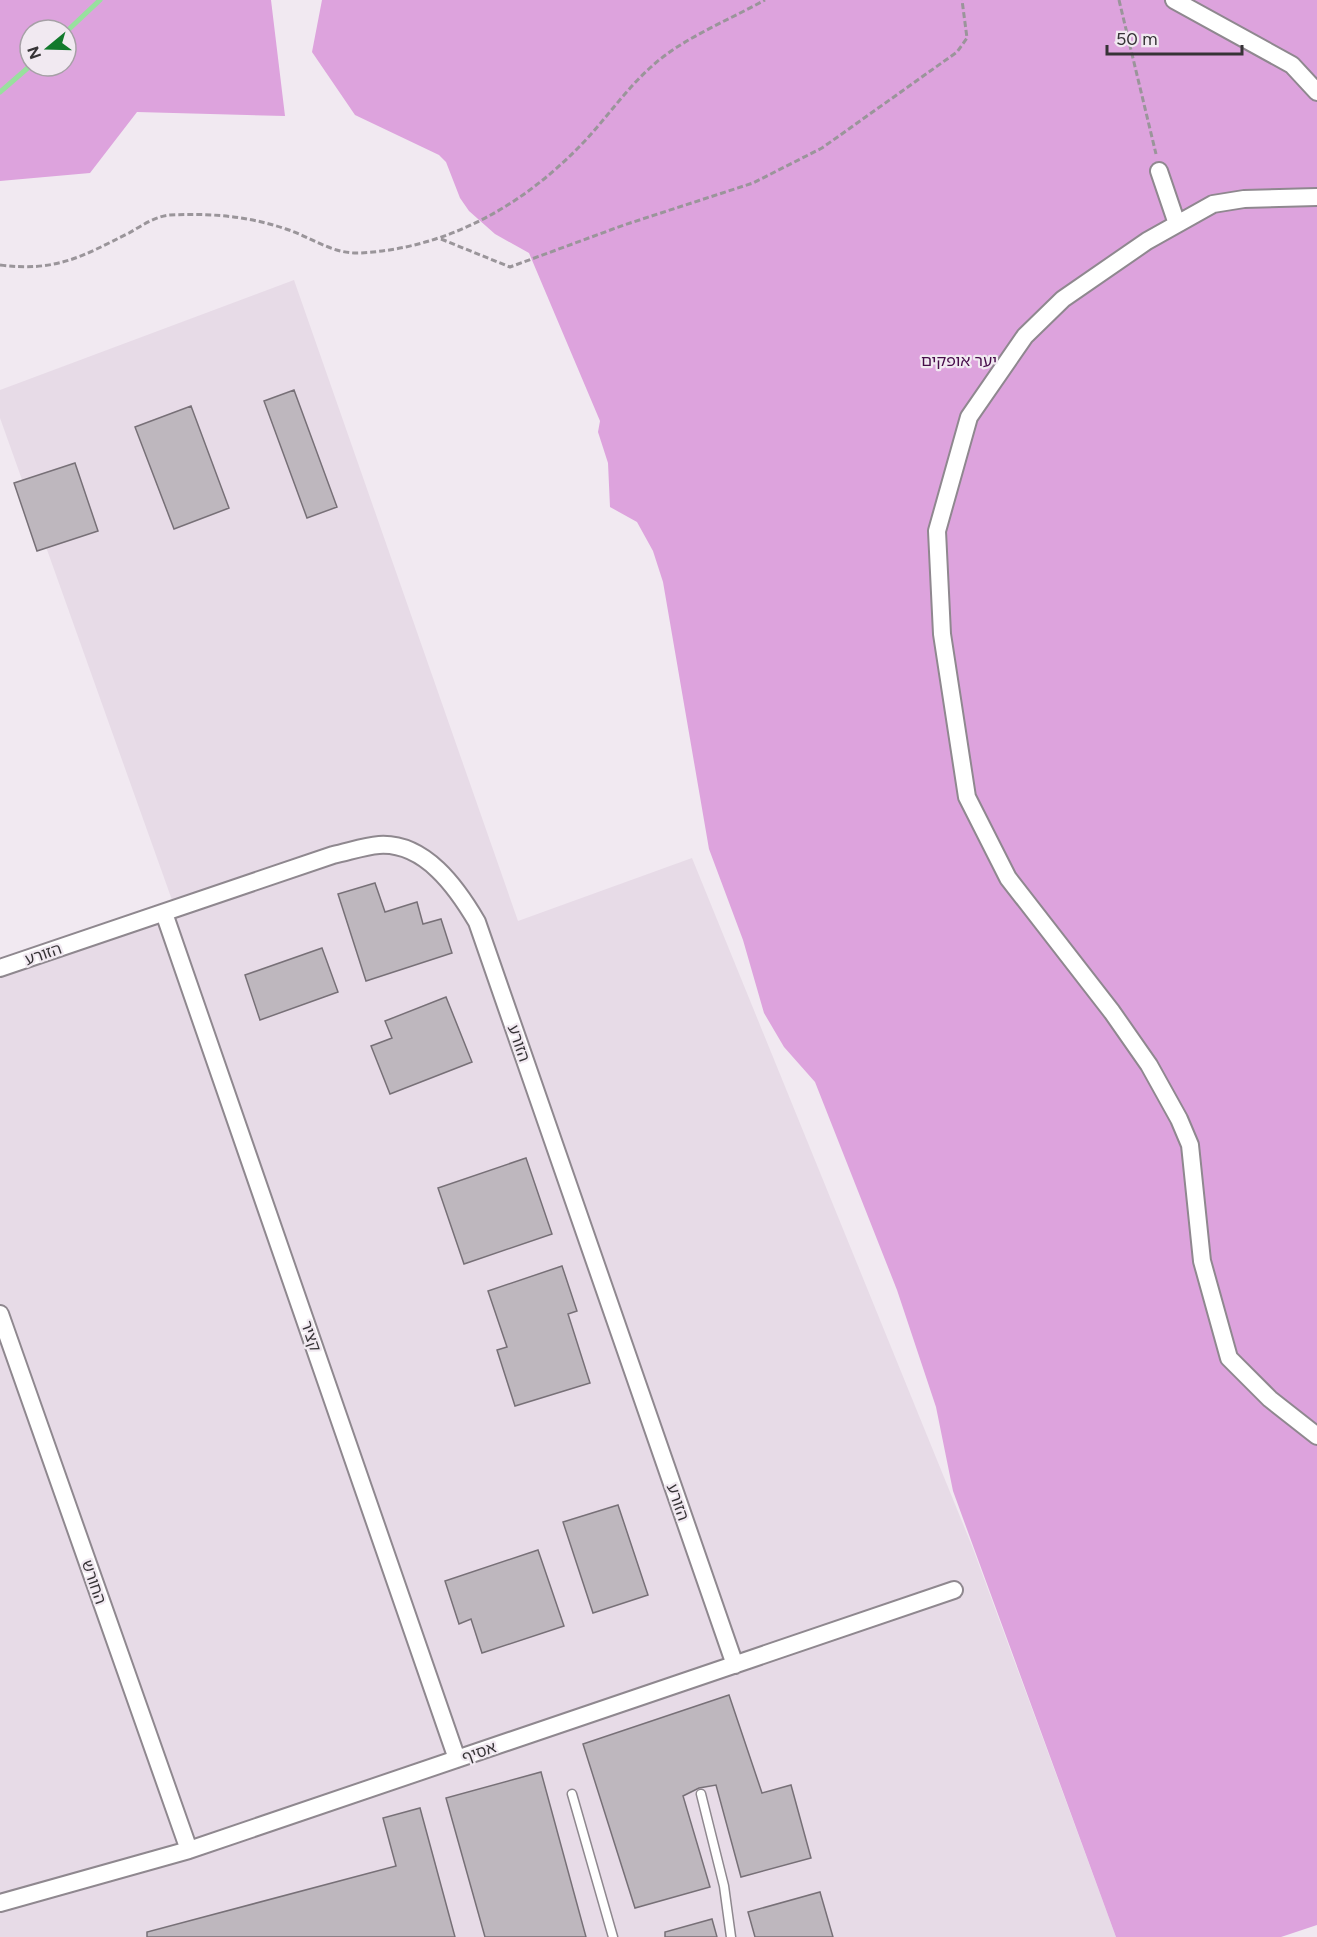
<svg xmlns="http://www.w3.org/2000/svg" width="1317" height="1937" font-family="Figtree,'Noto Sans Hebrew',sans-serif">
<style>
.built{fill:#e7dbe7}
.green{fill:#dda3dd;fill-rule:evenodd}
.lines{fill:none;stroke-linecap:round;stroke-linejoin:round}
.stream{stroke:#98e09e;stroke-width:5}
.building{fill:#beb7be;stroke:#777077;stroke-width:1.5}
.lane-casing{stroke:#8f888f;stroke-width:11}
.street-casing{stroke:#8f888f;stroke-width:20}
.path{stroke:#9a959a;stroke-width:3;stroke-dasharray:6 3;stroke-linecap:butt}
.lane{stroke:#fff;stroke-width:8}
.street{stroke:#fff;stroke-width:16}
.labels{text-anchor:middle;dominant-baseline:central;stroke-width:4.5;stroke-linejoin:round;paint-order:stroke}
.park-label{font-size:16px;fill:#470c4a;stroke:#f1e9f1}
.street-label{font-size:16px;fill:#363336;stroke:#f1e9f1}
</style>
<rect width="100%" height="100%" fill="#f1e9f1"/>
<!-- built -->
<path class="built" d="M294 280 518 921 692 858 972 1546 1116 1937H0V961L172 900 0 418V390Z"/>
<!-- green -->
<path class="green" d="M0 0H271L285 116 137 112 90 173 0 181ZM30 30H66V66H30Z
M322 0H1317V1925L1281 1937H1116L953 1491 936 1407 897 1290 815 1082 784 1047 764 1013 743 940 709 849 663 582 653 551 637 522 610 507 608 463 598 432 600 421 529 253 495 234 469 211 460 198 446 162 439 155 355 115 312 52Z"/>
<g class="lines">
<!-- stream -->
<path class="stream" d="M66 32 100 0
M0 92 30 66"/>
</g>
<!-- building -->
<path class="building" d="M294 390 337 507 307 518 264 401Z
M191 406 229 508 174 529 135 427Z
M75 463 98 531 37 551 14 483Z
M375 883 385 912 417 902 423 924 441 919 452 953 366 981 338 894Z
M322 948 338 992 260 1020 245 975Z
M446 997 472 1062 390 1094 371 1046 392 1038 385 1021Z
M526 1158 552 1234 464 1264 438 1188Z
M562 1266 577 1311 568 1314 590 1383 515 1406 497 1350 507 1347 488 1291Z
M618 1505 648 1595 593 1613 563 1522Z
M538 1550 564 1626 482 1653 471 1619 459 1624 445 1581Z
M729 1695 762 1793 791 1785 811 1858 741 1877 716 1785 699 1788 683 1796 710 1887 635 1908 583 1744Z
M541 1772 586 1937H485L446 1798Z
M420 1808 455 1937H147V1932L396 1866 383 1818Z
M820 1892 833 1937H755L748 1912Z
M712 1919 717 1937H665V1932Z"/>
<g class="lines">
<!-- lane casing -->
<g class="lane-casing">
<path id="lane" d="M572 1794 613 1937
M701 1794 724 1886 731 1937"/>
</g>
<!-- street casing -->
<g class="street-casing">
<path id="street" d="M1174 0 1292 65 1317 92
M1159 171 1177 224
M1317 197 1244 199 1213 204 1147 241 1063 299 1025 336 969 417 937 531 942 634 967 797 1008 878 1112 1012 1149 1065 1179 1119 1190 1145 1202 1261 1229 1358 1270 1399 1317 1436
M164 913 457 1759
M0 968 333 855C348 852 364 846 379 845 425 842 457 888 477 922L735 1665
M0 1314 189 1850
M0 1903 189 1850 954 1590"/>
</g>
<!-- path -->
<path class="path" d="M1119 0 1156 154
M441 239 510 267 624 225 753 183 822 148 957 52 967 38 962 0
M0 265C56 272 81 257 129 233 141 226 156 216 170 215 210 213 248 216 286 229 311 237 332 254 359 253 444 249 519 208 578 148 604 122 624 91 651 67 681 39 729 20 765 0"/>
<!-- lane -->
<use href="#lane" class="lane"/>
<!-- street -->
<use href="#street" class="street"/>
</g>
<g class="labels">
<!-- park labels -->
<g class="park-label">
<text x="959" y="360">יער אופקים</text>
</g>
<!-- street labels -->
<g class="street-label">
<text transform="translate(43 954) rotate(-19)">הזורע</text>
<text transform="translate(519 1043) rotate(71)">הזורע</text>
<text transform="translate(311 1336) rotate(71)">קציר</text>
<text transform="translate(678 1502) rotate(71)">הזורע</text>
<text transform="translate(94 1582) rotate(71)">החורש</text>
<text transform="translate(479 1752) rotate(-19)">אסיף</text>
</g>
</g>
<!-- north arrow -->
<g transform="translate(48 48) rotate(251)"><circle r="28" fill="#f1e9f1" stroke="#a6a0a6" stroke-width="1.5"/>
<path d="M0-4.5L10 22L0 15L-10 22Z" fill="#12792c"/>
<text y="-9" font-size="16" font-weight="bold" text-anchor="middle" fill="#363336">N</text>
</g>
<!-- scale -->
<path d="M1107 45v9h135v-9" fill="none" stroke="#363336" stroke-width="3"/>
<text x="1116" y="45" font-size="18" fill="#363336" stroke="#f1e9f1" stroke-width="4.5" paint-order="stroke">50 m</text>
</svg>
